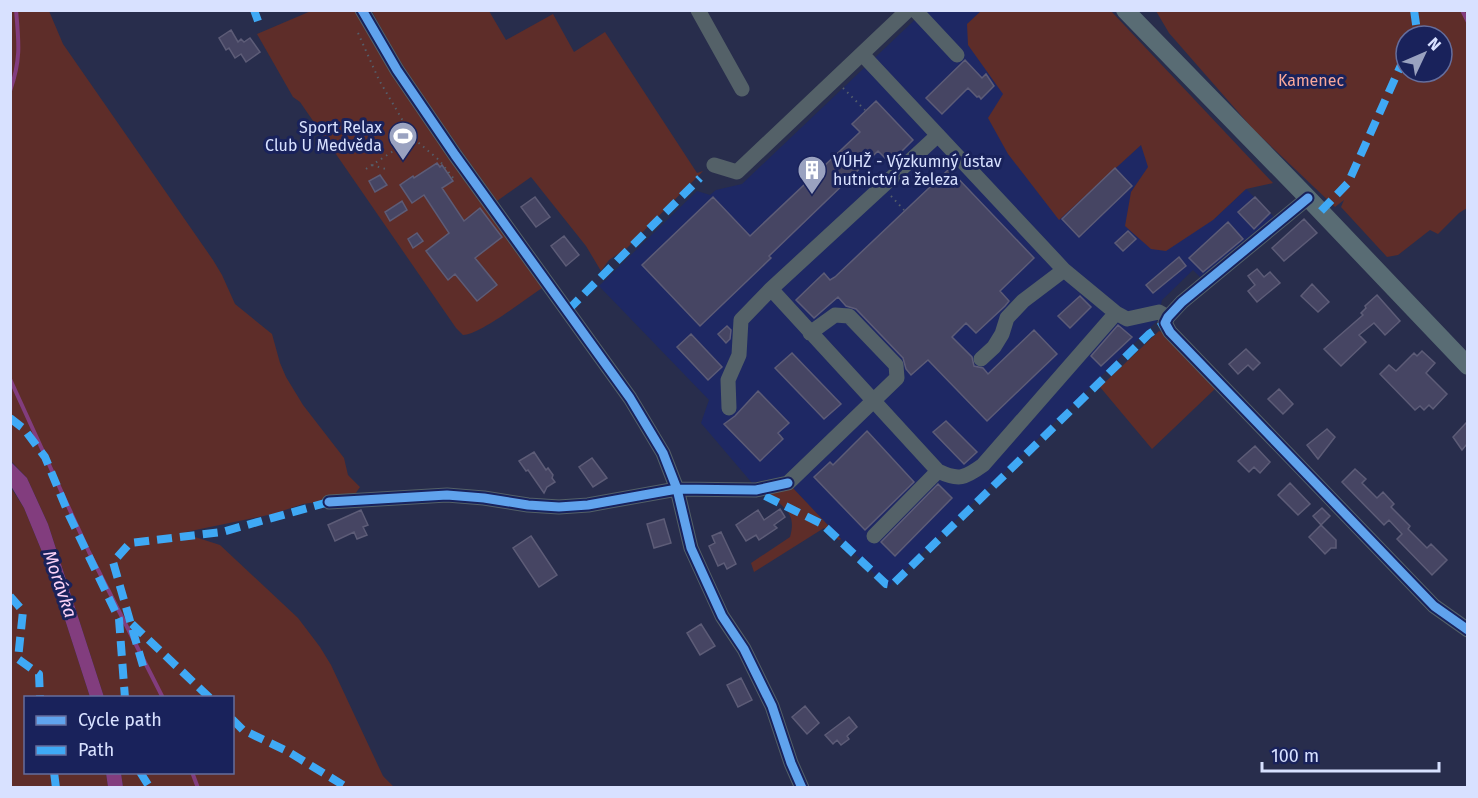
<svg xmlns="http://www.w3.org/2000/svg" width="1478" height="798" font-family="'Fira Sans',sans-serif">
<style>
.built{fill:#1e2864}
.green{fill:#5e2d29;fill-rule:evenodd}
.water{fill:#823d7e}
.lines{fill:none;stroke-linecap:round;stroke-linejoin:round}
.stream{stroke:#823d7e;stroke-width:4}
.building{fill:#464563;stroke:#5d5c77;stroke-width:1.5}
.path{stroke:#555e6a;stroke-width:2;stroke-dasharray:1.5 4.5;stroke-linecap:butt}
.minor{stroke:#546168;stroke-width:15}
.major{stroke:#596c74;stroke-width:18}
.quiet{stroke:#3fa9f5;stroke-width:8;stroke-dasharray:15 8;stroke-linecap:butt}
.cycleway-casing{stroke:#19225b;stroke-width:13}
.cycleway{stroke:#60a3ed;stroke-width:9}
.labels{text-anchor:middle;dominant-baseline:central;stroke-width:6;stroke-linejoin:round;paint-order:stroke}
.park-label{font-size:16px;fill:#f9a899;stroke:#19225b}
.poi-label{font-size:16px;fill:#d8e1ff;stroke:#19225b;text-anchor:end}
.water-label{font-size:18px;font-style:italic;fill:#fdd3f7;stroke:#19225b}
</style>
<rect width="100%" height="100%" fill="#282d4c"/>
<!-- built -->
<path class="built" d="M924 11H982L1115 168 1141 145 1213 220 1246 189 1279 222 1206 283 1193 270 1162 300 1157 321 889 586H886L782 477 752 483 701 423 709 400 599 286 697 191 710 195 716 190 742 184Z"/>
<!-- green -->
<path class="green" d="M11 11H49L63 44 213 260 222 275 235 304 272 334 280 363 286 377 303 405 344 458 348 475 360 487 353 497 303 504 273 514 186 532 189 535 220 545 298 618 320 647 331 665 383 776 394 787H123L121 773 232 772V698L104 697 48 524 27 478 11 461Z
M311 11H361L545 286C528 297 480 335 463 335L456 328 300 102 293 97 257 34Z
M372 11H489L506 40 553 14 574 52 605 32 697 173 703 171 627 248 609 260 601 271 586 246 531 177 497 201C454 139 406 78 372 11Z
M981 11H1111L1273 183 1246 189 1213 220 1166 251 1151 249 1125 226 1131 192 1148 167 1141 145 1059 220 1008 154 988 118 1003 94 968 45 967 24Z
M1156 11H1467V208L1459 213 1438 234 1430 230 1398 255 1387 257 1341 207 1344 200 1335 207 1253 129 1169 33ZM1406 36H1442V72H1406Z
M1159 331 1168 334 1217 387 1152 449 1100 387Z
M10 486 24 508 47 564 90 697 26 698V772L106 773 108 787H11Z
M792 487 841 539 839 540 824 528 754 572 751 563 790 537C797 512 784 509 767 492Z"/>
<!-- water -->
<path class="water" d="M10 461 27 478 48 524 104 697H90L47 564 24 508 11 486Z
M106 773H121L123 787H108Z"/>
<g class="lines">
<!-- stream -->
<path class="stream" d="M1462 10 1468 22
M10 91C21 60 19 43 16 10
M10 379 89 552 163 698
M192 772 198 788"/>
</g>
<!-- building -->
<path class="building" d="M231 30 238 42 241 39 244 42 250 38 260 52 246 62 241 54 235 58 229 48 226 50 219 38Z
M965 60 982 78 986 74 994 86 981 99 979 96 977 97 968 88 942 114 926 98Z
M876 101 913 140 890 163 878 151 769 256 771 258 700 326 642 265 713 197 750 236 860 132 852 124Z
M437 163 440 167 442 165 453 181 442 188 464 221 480 208 502 237 475 258 497 285 477 301 455 274 448 280 426 251 449 233 424 195 412 203 400 185 413 176 414 178Z
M1115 168 1132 186 1079 237 1062 219Z
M949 169 1034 258 1000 291 1009 301 1005 306 976 333 966 323 952 337 972 357 974 366 983 368 988 374 1034 330 1057 354 987 421 928 360 911 375 906 369 903 358 856 309 846 306 838 297 814 318 796 300 824 273 830 280 835 277Z
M380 175 387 185 375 192 369 181Z
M535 197 550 217 536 227 521 207Z
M1255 197 1270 213 1254 229 1238 212Z
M402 201 407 210 390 221 385 212Z
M1304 219 1317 233 1284 261 1272 248Z
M1228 222 1243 239 1203 272 1189 258Z
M1128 231 1136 239 1123 251 1115 243Z
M417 233 423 241 413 248 408 239Z
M564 236 579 255 566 266 551 246Z
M1179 257 1186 266 1153 293 1146 285Z
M1257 269 1264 277 1270 272 1280 283 1257 302 1248 291 1255 285 1248 276Z
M1312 284 1329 302 1318 312 1301 296Z
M1377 295 1400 321 1385 335 1374 323 1359 335 1366 342 1341 366 1324 349 1363 315 1361 313 1366 308 1365 306Z
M1080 296 1091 307 1070 328 1058 316Z
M1118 325 1132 337 1101 366 1091 356Z
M727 326 731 330 730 339 726 343 718 334Z
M691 334 722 367 708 380 677 347Z
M1246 349 1260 363 1253 370 1248 365 1238 374 1229 364Z
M1422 351 1435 363 1426 373 1447 394 1433 409 1429 405 1424 410 1420 406 1415 410 1380 374 1389 365 1396 371 1414 353 1417 356Z
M792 353 841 404 824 419 775 368Z
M1279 389 1293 404 1283 414 1268 399Z
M758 391 789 423 778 433 783 439 760 461 724 424 735 416Z
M946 421 977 452 964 464 933 432Z
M1467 422V444L1462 450 1453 437Z
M1327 429 1335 437 1318 459 1307 445Z
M867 431 914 482 865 530 814 477 830 462 833 465Z
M1255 446 1270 462 1260 473 1254 467 1249 472 1238 461Z
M534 452 546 470 548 468 553 475 552 478 555 482 547 487 544 493 528 470 526 471 519 461Z
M592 458 607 478 593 487 579 467Z
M1355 469 1366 479 1362 483 1377 498 1383 492 1394 504 1391 507 1410 526 1408 529 1427 548 1431 544 1447 560 1432 575 1397 539 1402 534 1389 520 1384 525 1342 482Z
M1290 483 1310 504 1298 515 1278 495Z
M938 484 952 498 895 556 881 542Z
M1322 508 1330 516 1321 525 1313 516Z
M780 509 785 517 774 525 777 528 759 540 756 535 746 541 736 525 758 510 764 520Z
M361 510 368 525 363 527 367 535 357 539 354 532 335 541 328 525Z
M664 519 671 543 654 548 647 524Z
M1321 525 1336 540V548H1331L1325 554 1309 537Z
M721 532 736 564 727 569 724 563 718 566 709 546 715 543 712 536Z
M531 536 557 575 539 587 513 548Z
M701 624 715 646 700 655 687 633Z
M741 678 752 700 738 707 727 685Z
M805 706 819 723 807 734 792 717Z
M849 717 857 727 847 736 849 739 841 745 837 740 833 744 825 735Z"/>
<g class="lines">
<!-- path -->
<path class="path" d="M358 33 379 80 413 138 439 160 454 179
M843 88 865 110
M372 165 389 170
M862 166 872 176
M366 169 413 138
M891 196 904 210"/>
<!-- minor -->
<path class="minor" d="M362 10 397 70 455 155 630 398 663 453 677 489 691 548 722 616 744 649 772 706 791 763 802 788
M698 10 742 89
M915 10 957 55
M714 165 737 172 908 10
M1308 198 1182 302 1168 317 1165 323 1170 332 1434 606 1468 630
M771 289 938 471C959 481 965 478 983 465L1116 313 1064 270 862 54
M1116 313 1127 319 1159 312 1168 317
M981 359 994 347 1002 334 1007 318 1023 301 1064 270
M729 408 728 380 739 355 741 320 771 289 938 135
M329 502 447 495 484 498 528 505 559 507 588 505 677 489 756 490 788 483 897 378 896 365 849 316 835 315 810 333
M874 536 938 471"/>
<!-- major -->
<path class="major" d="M1125 10 1308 198 1468 366"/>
<!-- quiet -->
<path class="quiet" d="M254 10 258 21
M1414 10 1417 31 1414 36
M1321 211 1348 183 1406 54
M568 310 700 178
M10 418 24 429 45 457 69 515 119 619 125 698
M765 496 822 524 886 584 892 585 1149 334 1165 323
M10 596 23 611 18 659 39 674 40 698
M132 624 210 698
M143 666 113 562 130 543 222 532 329 502
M232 719 243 730 287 751 348 788
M54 772 56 788
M140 772 150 788"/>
<!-- cycleway casing -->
<g class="cycleway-casing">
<path id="cycleway" d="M362 10 397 70 455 155 630 398 663 453 677 489 691 548 722 616 744 649 772 706 791 763 802 788
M1308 198 1182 302 1168 317 1165 323 1170 332 1434 606 1468 630
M329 502 447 495 484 498 528 505 559 507 588 505 677 489 756 490 788 483"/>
</g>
<!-- cycleway -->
<use href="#cycleway" class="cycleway"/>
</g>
<!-- icons -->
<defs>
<g id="stadium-pin" transform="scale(1.5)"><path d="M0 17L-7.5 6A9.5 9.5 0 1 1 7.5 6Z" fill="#9aa2c0" stroke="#19225b"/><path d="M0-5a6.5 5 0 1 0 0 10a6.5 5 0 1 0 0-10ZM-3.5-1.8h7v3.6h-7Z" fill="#fff"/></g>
<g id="building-pin" transform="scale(1.5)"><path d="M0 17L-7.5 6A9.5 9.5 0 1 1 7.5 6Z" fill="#9aa2c0" stroke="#19225b"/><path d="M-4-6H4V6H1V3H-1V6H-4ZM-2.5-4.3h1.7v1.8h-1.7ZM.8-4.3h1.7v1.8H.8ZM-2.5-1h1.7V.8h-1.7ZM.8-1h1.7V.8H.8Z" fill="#fff"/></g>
</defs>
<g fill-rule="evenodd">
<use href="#stadium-pin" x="403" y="136"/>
<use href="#building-pin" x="812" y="170"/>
</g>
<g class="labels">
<!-- park labels -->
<g class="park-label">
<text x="1311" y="80">Kamenec</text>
</g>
<!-- poi labels -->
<g class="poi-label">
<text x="382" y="127">Sport Relax<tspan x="382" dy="18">Club U Medvěda</tspan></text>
<text x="833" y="161" text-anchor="start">VÚHŽ - Výzkumný ústav<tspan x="833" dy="18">hutnictví a železa</tspan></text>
</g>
<!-- water labels -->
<g class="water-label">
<text transform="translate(60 584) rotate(71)">Morávka</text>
</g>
</g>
<!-- border -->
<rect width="1478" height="798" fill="none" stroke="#d8e1ff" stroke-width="24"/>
<!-- legend -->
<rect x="24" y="696" width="210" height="78" fill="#19225b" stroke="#656e9d" stroke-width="1.5"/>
<rect x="36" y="716" width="30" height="9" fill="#60a3ed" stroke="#656e9d" stroke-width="1.5"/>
<text x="78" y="726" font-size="18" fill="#d8e1ff">Cycle path</text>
<rect x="36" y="746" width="30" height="9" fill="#3fa9f5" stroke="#656e9d" stroke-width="1.5"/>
<text x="78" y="756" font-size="18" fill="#d8e1ff">Path</text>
<!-- north arrow -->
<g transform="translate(1424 54) rotate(46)"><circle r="28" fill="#19225b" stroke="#656e9d" stroke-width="1.5"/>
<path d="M0-4.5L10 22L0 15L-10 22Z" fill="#9aa2c0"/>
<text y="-9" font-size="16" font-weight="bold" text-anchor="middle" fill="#d8e1ff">N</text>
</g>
<!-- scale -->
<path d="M1262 762v9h177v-9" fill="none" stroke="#d8e1ff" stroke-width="3"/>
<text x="1271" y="762" font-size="18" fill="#d8e1ff" stroke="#19225b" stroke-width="4.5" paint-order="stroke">100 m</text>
</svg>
